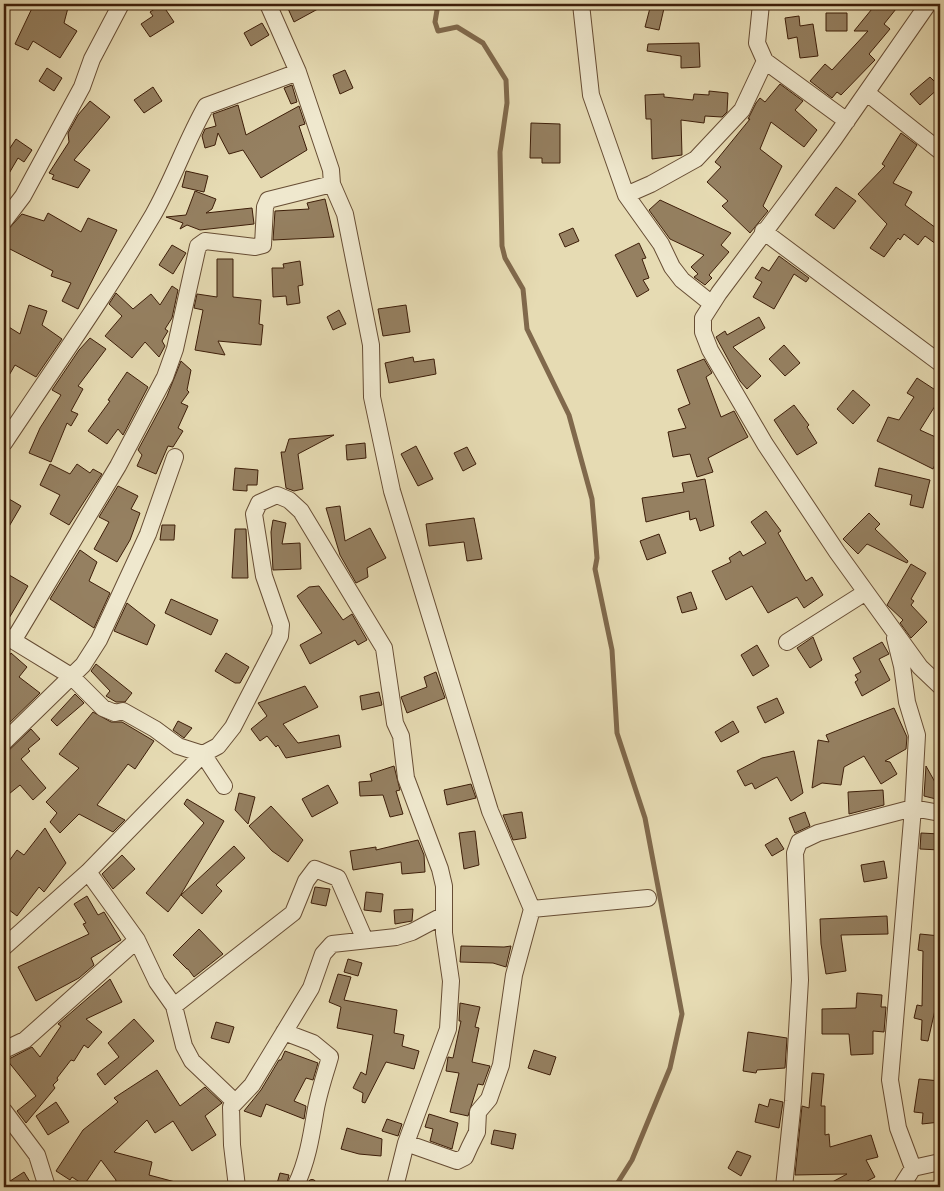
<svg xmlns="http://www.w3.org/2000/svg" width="944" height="1191" font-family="'IM FELL French Canon',serif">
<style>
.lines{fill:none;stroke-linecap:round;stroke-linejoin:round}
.stream{stroke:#80694c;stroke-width:5}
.building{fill:#958061;stroke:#3d1e09}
.minor-casing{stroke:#674d34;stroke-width:18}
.minor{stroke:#efe8ce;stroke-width:16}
</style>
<rect width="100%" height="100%" fill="#e6dbb3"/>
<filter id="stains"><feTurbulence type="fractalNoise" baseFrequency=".004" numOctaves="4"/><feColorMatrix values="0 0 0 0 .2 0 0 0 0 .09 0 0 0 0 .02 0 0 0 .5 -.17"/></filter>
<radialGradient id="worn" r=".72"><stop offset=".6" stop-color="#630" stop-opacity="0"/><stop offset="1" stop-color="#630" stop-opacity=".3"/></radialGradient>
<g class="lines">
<!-- stream -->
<path class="stream" d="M438 4 435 22 438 31 457 27 483 43 506 80 507 103 500 152 502 246 505 258 523 289 527 329 569 415 592 499 597 558 595 569 612 650 617 733 645 818 682 1014 670 1068 632 1160 615 1187"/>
</g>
<!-- building -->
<path class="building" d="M34 4H69L64 23 77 31 60 58 33 41 28 50 15 44Z
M162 4 174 22 150 37 141 24 153 16 150 12Z
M286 4H327L294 22Z
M651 4H665L659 30 645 27Z
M876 4H900L884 24 890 29 869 54 875 60 841 95 837 92 832 98 810 81 825 64 832 70 868 31H854Z
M826 13H847V31H826Z
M799 16 800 26 813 24 818 56 800 58 797 37 788 39 785 18Z
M262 23 269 35 251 46 244 33Z
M699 43 700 67 681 68V56L647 51 648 44Z
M47 68 62 78 54 91 39 81Z
M345 70 353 88 340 94 333 75Z
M930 77 940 87 920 105 910 94Z
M780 84 803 101 795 110 817 130 804 147 771 122 760 149 782 166 763 206 768 211 750 233 722 206 728 201 707 182 721 167 715 162 750 119H748L756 103 760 98 765 102Z
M292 85 297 102 291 104 284 88Z
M153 87 162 101 144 113 134 100Z
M709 91 728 93 727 112 722 117 705 116 704 123 681 120 682 155 652 159 651 119H646L645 95 664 94V97L693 100 694 94 709 95Z
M90 101 110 117 74 160 90 170 78 188 52 179 54 175 49 173 69 142 68 133 78 115Z
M238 105 246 135 299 106 305 124 299 126 307 150 261 178 243 150 229 154 218 133 215 145 205 148 202 136 205 129 216 126 213 114Z
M531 123 560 124V163H542V158H530Z
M901 133 917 145 893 183 912 192 905 205 940 231V247L925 236 918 245 904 234 900 240 898 238 884 257 870 248 887 224 858 194 885 166 882 164Z
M16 139 32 150 24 162 18 158 4 182V157Z
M186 171 208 176 204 192 182 187Z
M836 187 856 201 834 229 815 215Z
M195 191 216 199 212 209 206 213 252 208 254 224 200 230 187 225 180 229 183 223 166 217 186 215Z
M325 199 334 237 273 240 275 211 309 209 307 203Z
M660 200 731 233 721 245 729 252 709 275 712 278 705 285 694 277 698 274 691 267 704 255 670 239 649 210Z
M48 213 81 232 88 218 117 230 78 309 62 301 71 283 51 276 53 271 4 246V234L22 214 44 221Z
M573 228 579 241 565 247 559 234Z
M639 243 646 258 642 259 649 278 643 280 649 290 637 297 615 255Z
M172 245 186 253 173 274 159 265Z
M779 256 809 278 806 282 794 274 774 309 753 297 762 282 755 278 762 267 769 271Z
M217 259H233V297L261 300 259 324 263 325 261 345 218 341 225 355 195 350 203 310 194 308 197 294 217 297Z
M300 261 303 285 298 286 300 303 287 305 286 296 273 297 272 268H284L283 264Z
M172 286 178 290 172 318 165 329 168 331 162 341 165 346 159 357 145 342 132 358 105 336 122 316 109 304 116 293 133 309 151 294 160 305Z
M29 305 47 311 42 325 62 339 36 377 15 365 4 384V324L20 334Z
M406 305 410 332 383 336 378 309Z
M339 310 346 324 333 330 327 317Z
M759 317 765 328 733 347 761 376 747 389 740 381 716 337 725 331 727 335Z
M90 338 106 349 78 386 83 389 71 411 78 414 71 426 67 423 51 462 29 453 40 428 61 395 52 390 79 350Z
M784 345 800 363 785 376 769 359Z
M413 357 414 362 434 359 436 374 389 383 385 363Z
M704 359 712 373 706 377 721 417 734 411 748 437 708 458 713 472 697 477 690 454 673 457 668 432 686 428 678 409 690 404 677 370Z
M181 361 191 370 187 390 189 392 181 403 188 406 178 428 183 431 173 447 168 446 156 474 137 466 142 455 138 450 167 396Z
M127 372 148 387 123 435 118 429 107 444 88 431 110 401 108 400Z
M917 378 940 393V398L920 430 940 439V453L933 469 877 441 888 417 899 420 914 397 907 393Z
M853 390 870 405 853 424 837 409Z
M794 405 809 425 807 427 817 443 797 455 774 420Z
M334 435 298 454 303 489 294 491 286 488 281 452H285L289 439Z
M365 443 366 458 347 460 346 445Z
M416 446 433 479 418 486 401 454Z
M467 447 476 464 463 471 454 453Z
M50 464 70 474 77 464 90 473 93 469 102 474 69 525 50 514 60 495 40 485Z
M235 468 258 470 257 485H247V491L233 490Z
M879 468 930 480 923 508 910 505 912 495 875 486Z
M705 479 714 526 700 531 696 518 690 520 689 511 646 522 642 498 684 492 682 483Z
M118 486 138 496 131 509 140 513 130 540 117 562 94 549 109 522 99 517Z
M4 496 21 506 4 535Z
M340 506 345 541 370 528 386 558 367 568 368 577 356 583 340 555 326 508Z
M766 511 781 531 778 533 806 581 812 577 823 595 804 608 797 597 768 613 752 586 726 600 712 571 731 562 729 558 740 551 743 556 766 543 751 522Z
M869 513 880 524 875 529 908 561 907 563 867 544 858 554 843 539Z
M474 518 482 559 467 561 464 542 429 546 426 524Z
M273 520 286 523 282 544 300 543 301 569 273 570 271 532Z
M162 525H175L174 540H160Z
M235 529H246L248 578H232Z
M659 534 666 553 647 560 640 541Z
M80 550 97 562 89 581 110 593 94 628 50 599Z
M911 564 926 573 911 599 914 601 911 605 927 622 911 638 900 623 903 620 887 605Z
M4 572 28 586 5 625H4Z
M319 586 343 620 352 614 367 640 358 645 355 640 310 664 300 645 322 633 297 596 309 587Z
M691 592 697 609 682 613 677 597Z
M171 599 218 620 211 635 165 613Z
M127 603 155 625 147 645 114 631Z
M813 637 822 660 810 668 797 648Z
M882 642 889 654 879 659 890 680 862 696 855 682 858 680 855 675 861 672 853 658Z
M757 645 769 666 753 676 741 655Z
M11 653 27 667 19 677 40 693 4 728V664Z
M226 653 249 667 240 683H235L215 671Z
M96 664 132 693 125 702H116L106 696 110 691 91 671Z
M436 672 445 698 407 713 401 697 427 687 424 677Z
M305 686 318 707 283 724 298 743 339 735 341 747 286 758 278 745 276 747 267 736 260 741 251 729 267 716 258 703Z
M379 692 382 705 362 710 360 696Z
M75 694 84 703 57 726 51 720Z
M777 698 784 713 765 723 757 707Z
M894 708 907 737 906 749 885 761 890 762 897 774 881 784 864 756 844 767 841 785 822 783 812 788 818 740 829 742 826 735Z
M93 712 111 722H122L154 741 135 769 128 764 97 805 125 820 113 832 79 814 60 833 50 822 57 813 46 802 79 768 59 754Z
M178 721 192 728 184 738 173 730Z
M733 721 739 732 721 742 715 732Z
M31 729 40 739 28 749 30 751 21 759 46 788 33 800 20 785 4 798V755Z
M794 751 803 793 791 801 777 777 755 789 752 783 745 786 737 771 762 758Z
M394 766 400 790 396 791 403 814 390 817 383 795 360 796 359 782 372 781 370 774Z
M926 766 940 791V800L924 796Z
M471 784 476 798 447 805 444 790Z
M328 785 338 803 312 817 302 799Z
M883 790 884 805 849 814 848 792Z
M239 793 255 797 248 824 235 810Z
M187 799 224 821 180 896 168 912 146 893 204 823 184 804Z
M271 806 303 840 288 862 272 851 249 826Z
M522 812 526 838 513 840 503 815Z
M805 812 810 826 795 833 789 818Z
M45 828 66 863 44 892 39 887 17 916 4 906V868L17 850 24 855Z
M475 831 479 865 464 869 459 833Z
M921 833 940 834V850L920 849Z
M777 838 784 849 772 856 765 845Z
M418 840 424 855 425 872 402 874 401 862 353 870 350 851 376 847V850Z
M234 846 245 858 216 885 222 891 202 914 181 895Z
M122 855 135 869 113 889 102 874Z
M884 861 887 878 864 882 861 865Z
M315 887 330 889 326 906 311 903Z
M366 892 383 894 381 912 364 910Z
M87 896 98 915 104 912 121 940 91 958 94 965 79 978 36 1001 18 967 89 934 83 924 86 923 74 904Z
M413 909 412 921 395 924 394 910Z
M887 916 888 934 841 935 846 971 826 974 821 944 820 919Z
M199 929 223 954 194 977 188 969H187L173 955Z
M920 934 940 936V988L928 1041 921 1040 922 1020 914 1018 917 1005 922 1006 923 951 918 950Z
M461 946 504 947 511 946 506 967 493 963 460 962Z
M348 959 362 963 358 976 344 972Z
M338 974 351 977 344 1000 397 1010 394 1033 404 1035 402 1046 419 1051 414 1069 386 1062 365 1103 362 1102 363 1093 353 1088 361 1072 366 1075 373 1035 337 1028 341 1007 329 1002Z
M110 979 122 1002 86 1019 102 1032 88 1048 84 1045 74 1061 71 1060 57 1078 58 1080 53 1085 55 1088 26 1123 17 1111 36 1096 7 1060 32 1047 40 1057 61 1026 58 1024Z
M857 993 882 995 881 1007H886L884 1032 873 1031V1054L851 1055 849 1034H822V1009L856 1008Z
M460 1003 480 1007 475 1027 479 1028 472 1062 490 1066 483 1085 478 1084 468 1116 450 1112 459 1073 446 1071 448 1057 453 1058 461 1021H459Z
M134 1019 154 1041 105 1085 97 1074 119 1057 108 1043Z
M216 1022 234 1027 229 1043 211 1038Z
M748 1032 787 1038 785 1068 757 1070 756 1073 743 1071Z
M534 1050 556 1057 550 1075 528 1068Z
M285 1051 318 1063 313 1080 306 1078 294 1101 306 1106 304 1119 266 1104 261 1117 244 1111 261 1090 279 1060H281Z
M157 1070 180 1106 205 1087 222 1103 205 1116 216 1135 192 1151 173 1121 155 1133 147 1120 114 1152 152 1162 149 1175 179 1183V1187H114L116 1180 101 1160 84 1185 72 1177 70 1180 56 1171 83 1130 118 1102 114 1098Z
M812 1073 824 1074 821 1106H825V1135L829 1134 830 1147 871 1135 878 1157 866 1160 875 1177 856 1187H823L847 1174 795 1175 802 1106 809 1108Z
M919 1079 940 1081V1122L922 1124 923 1113 914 1112Z
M770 1099 783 1102 779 1128 755 1122 759 1104 768 1107Z
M56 1102 69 1122 48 1135 36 1116Z
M429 1114 458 1123 452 1149 430 1141 433 1129 425 1127Z
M387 1119 402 1124 398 1136 382 1131Z
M347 1128 382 1139 381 1156 359 1154 341 1149Z
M494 1130 516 1134 513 1149 491 1144Z
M737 1151 751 1156 741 1176 728 1168Z
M24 1172 33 1187H4V1185Z
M280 1173 289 1175 286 1187H276Z
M307.5 1184a4.5 4.5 0 1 1 9 0a4.5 4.5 0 1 1-9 0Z"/>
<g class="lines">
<!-- minor casing -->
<g class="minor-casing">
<path id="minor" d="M268 4 298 72 331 170 332 184 345 214 371 345 372 397 392 491 490 811 532 909 514 975 501 1065 489 1099 478 1112 477 1132 470 1146 465 1157 457 1161 406 1143
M581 4 591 95 626 195 661 244 672 267 682 280 712 304
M761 4 757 43 765 61 847 121
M928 4 834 139 719 293 703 318V332L710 350 765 444 837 552 920 667 940 686
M867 93 940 151
M626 195 651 184 696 159 742 110 765 61
M4 221 23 196 82 87 92 59 121 4
M763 231 940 363
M4 443C54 368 107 293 153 215 173 180 186 141 206 106L298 72
M4 635 71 676 103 708 115 713 123 711 155 729 178 746 203 754 224 786
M895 638 902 666 907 702 917 735 913 808 890 1080 898 1128 913 1168
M13 641 118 466 165 377 175 349 198 246 205 241 255 247 263 245 265 207 268 200 332 184
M787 642 866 592
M4 742 83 665 99 640 148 534 175 457
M88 872 137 940 157 982 174 1006 184 1046 192 1061 235 1102
M532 909 648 898
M4 947 88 872 203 754 218 746 233 727 280 636 281 625 264 576 254 514 259 503 277 495 289 500 301 511 384 648 395 723 401 736 406 778 440 869 444 886V933L451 981 448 1029 406 1143 395 1187
M174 1006 293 913 306 881 315 869 338 878 365 940
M284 1032 313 1043 330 1057C325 1075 318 1094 315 1114 311 1138 307 1162 296 1185L297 1187
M4 1050 25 1040 137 940
M4 1111 37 1155 47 1187
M237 1187 232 1145 231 1107 252 1085 311 988 323 954 332 944 396 937 412 932 444 915
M784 1187 793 1101 800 980 795 853 799 842 818 833 913 808 940 813
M901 1187 913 1168 940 1162"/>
</g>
<!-- minor -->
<use href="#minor" class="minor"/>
</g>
<!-- margin -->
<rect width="944" height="1191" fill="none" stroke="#e6dbb3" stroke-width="20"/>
<rect x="5" y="5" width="934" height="1181" fill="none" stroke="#3d1e09" stroke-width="2.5"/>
<rect x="10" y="10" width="924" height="1171" fill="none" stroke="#3d1e09"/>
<rect width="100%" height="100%" filter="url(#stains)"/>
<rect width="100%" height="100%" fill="url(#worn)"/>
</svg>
